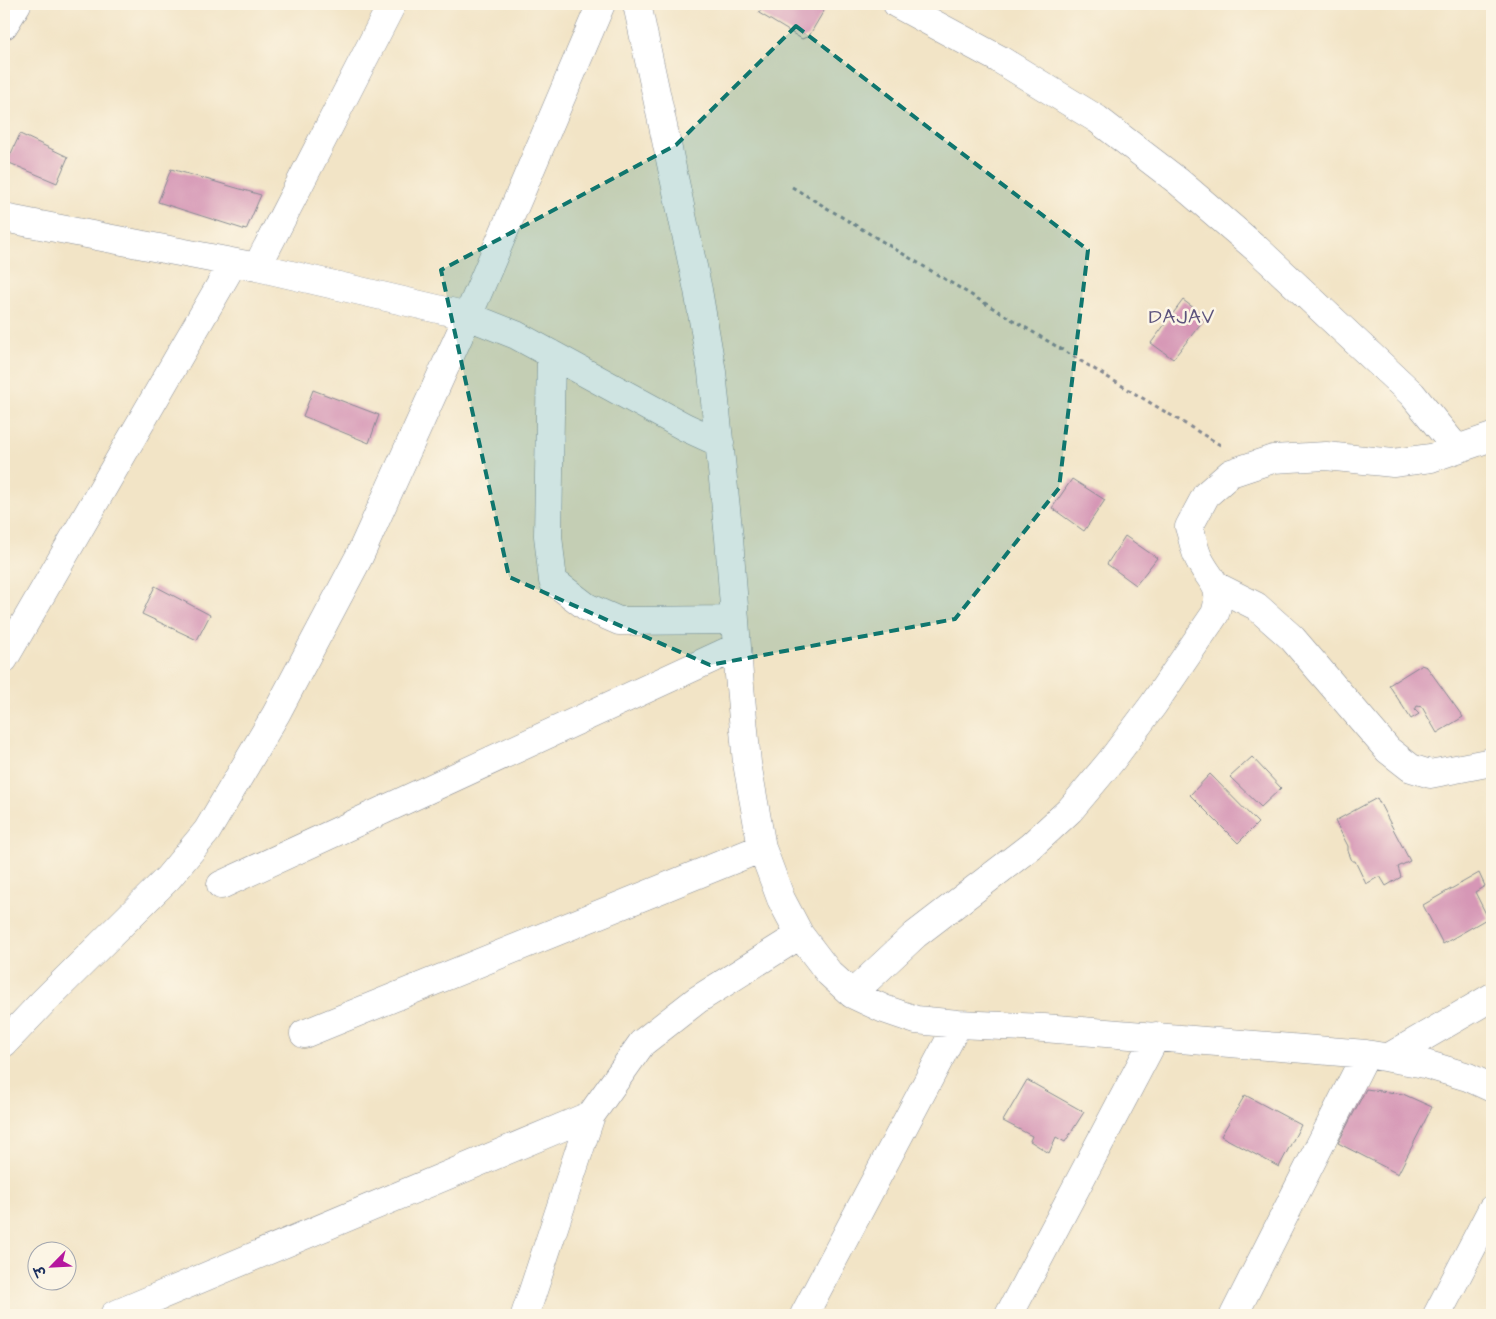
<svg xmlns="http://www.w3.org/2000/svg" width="1496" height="1319" font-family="'Architects Daughter','Playpen Sans Deva',sans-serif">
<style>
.building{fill:#d697b6}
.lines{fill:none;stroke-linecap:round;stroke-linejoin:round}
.minor-casing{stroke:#868a92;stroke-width:29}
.path{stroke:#868a92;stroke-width:3;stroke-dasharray:4 4;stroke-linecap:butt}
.minor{stroke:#fff;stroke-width:28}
.marked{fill:#0f766e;fill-opacity:0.2;stroke:#0f766e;stroke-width:4;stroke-dasharray:10 6;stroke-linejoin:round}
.labels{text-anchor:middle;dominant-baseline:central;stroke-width:5;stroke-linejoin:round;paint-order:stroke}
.quarter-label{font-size:20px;letter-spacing:1px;fill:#5c537d;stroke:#fcf5e5}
</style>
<rect width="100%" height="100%" fill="#fcf5e5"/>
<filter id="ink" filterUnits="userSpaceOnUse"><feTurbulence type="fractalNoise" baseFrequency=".02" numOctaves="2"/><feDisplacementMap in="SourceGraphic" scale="10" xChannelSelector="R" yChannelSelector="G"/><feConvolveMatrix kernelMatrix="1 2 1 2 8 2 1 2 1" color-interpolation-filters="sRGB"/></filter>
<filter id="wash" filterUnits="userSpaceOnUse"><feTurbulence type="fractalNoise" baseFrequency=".0096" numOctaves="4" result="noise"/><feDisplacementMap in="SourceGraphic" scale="20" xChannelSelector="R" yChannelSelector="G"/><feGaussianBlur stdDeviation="1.12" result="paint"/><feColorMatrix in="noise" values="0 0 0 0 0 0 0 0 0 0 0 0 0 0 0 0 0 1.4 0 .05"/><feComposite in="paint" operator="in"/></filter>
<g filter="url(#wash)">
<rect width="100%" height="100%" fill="#f2e4c6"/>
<g id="blocks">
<!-- building -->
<path class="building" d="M764 4H821L826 7 809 36 802 39 759 13Z
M20 134 68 157 57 183 7 162Z
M171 169 261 195 246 230 158 202Z
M1183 300 1206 317 1173 359 1151 343Z
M313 390 379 415 369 443 303 416Z
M1072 479 1105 500 1084 531 1052 508Z
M1125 536 1157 558 1136 585 1107 564Z
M155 586 210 615 197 640 142 614Z
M1421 665 1427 667 1463 717 1437 733 1422 707 1417 706 1415 710 1419 714 1411 719 1389 685Z
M1252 757 1281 788 1261 807 1230 777Z
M1210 774 1258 823 1238 843 1190 795Z
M1377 798 1410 861 1398 867 1401 877 1386 886 1380 876 1366 884 1355 861H1352L1348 851V846L1335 821Z
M1479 873 1485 886 1475 892 1488 918 1443 944 1423 905Z
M1027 1080 1084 1112 1065 1142 1056 1137 1049 1153 1030 1141 1032 1136 1003 1121Z
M1366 1089 1403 1094 1432 1107 1398 1174 1338 1143Z
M1245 1095 1301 1125 1279 1167 1221 1136Z"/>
</g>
</g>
<g filter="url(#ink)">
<use href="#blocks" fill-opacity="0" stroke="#868a92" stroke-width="1"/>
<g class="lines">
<!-- minor casing -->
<g class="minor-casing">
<path id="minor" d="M637 4 698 290 712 372 729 538 739 675 747 763 762 848 781 899 800 935 829 973 852 994 884 1009 916 1020 958 1024 1044 1028 1366 1054 1425 1064 1468 1077 1492 1088
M897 4 999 59 1097 119 1179 182 1257 249 1412 394 1457 449
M4 25 17 4
M4 218 257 267 468 316 516 335 685 427 720 443
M257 267 392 4
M551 354 548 536 553 581 587 607 619 621 735 620
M1218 587 1256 606 1292 638 1388 750 1411 768 1430 774 1492 762
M4 659 233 263
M221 885 737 647
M852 994 915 935 1031 846 1070 810 1111 761 1153 705 1215 614C1224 585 1212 584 1200 561 1194 551 1193 538 1189 527L1206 495 1231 473 1273 459 1326 456 1393 463 1431 458 1492 437
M304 1034 762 848
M4 1043 43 1002 168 878 207 831 276 714 359 557 468 316 601 4
M1389 1057 1492 997
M114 1315 591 1115
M525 1315 591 1115 642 1043 697 1000 800 935
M804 1315 958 1024
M1009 1315 1156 1036
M1234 1315 1366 1054
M1437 1315 1492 1209"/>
</g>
<!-- path -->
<path class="path" d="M792 187 1222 446"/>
<!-- minor -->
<use href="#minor" class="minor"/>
</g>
</g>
<!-- marked area -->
<path class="marked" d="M796 26 1088 250 1059 488 955 619 710 665 509 577 441 270 676 145Z"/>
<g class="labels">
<!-- quarter labels -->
<g class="quarter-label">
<text x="1182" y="317">DAJAV</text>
</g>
</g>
<!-- margin -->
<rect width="1496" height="1319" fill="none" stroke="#fcf5e5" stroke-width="20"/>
<!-- north arrow -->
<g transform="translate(52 1266) rotate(246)"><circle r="24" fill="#fcf5e5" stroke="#a2a6af"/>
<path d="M0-4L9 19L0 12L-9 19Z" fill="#b5179e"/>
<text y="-8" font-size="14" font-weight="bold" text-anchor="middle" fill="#1b2f5e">उ</text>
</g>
</svg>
